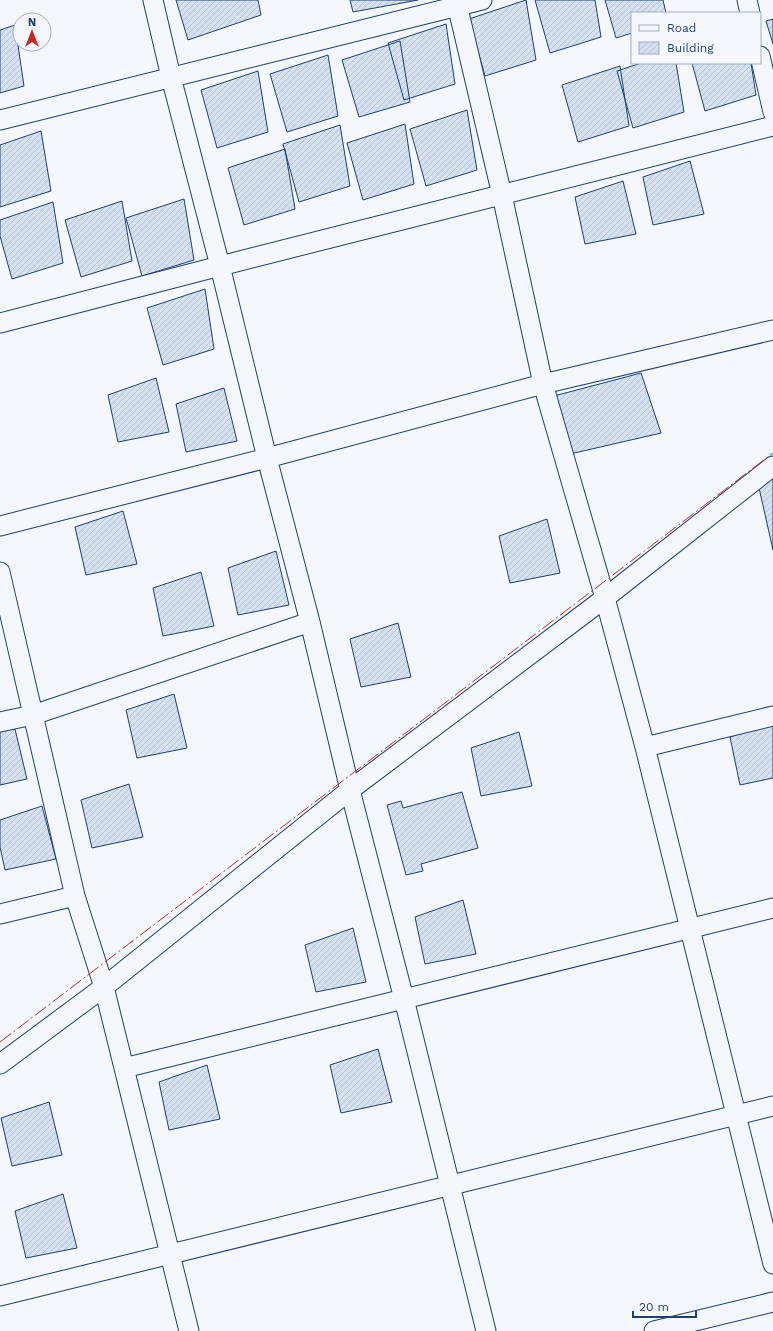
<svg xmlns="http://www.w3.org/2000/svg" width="773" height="1331" font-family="'Work Sans',sans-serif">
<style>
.building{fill:url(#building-hatch);stroke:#1d3f73}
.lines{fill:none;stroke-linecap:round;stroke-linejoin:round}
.street-casing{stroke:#1d3f73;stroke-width:21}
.street{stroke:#f4f7fb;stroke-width:19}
.power{stroke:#c62828;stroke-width:1;stroke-dasharray:14 3 2 3;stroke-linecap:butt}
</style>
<defs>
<pattern id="building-hatch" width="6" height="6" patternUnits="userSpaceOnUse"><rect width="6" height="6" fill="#d5e0f0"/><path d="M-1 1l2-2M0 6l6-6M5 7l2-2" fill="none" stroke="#b6c1d1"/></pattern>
</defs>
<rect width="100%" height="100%" fill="#f4f7fb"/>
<!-- building -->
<path class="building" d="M176 0H258L261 15 188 40Z
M350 0H418L353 12Z
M526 0 536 60 485 76 469 19Z
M535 0H595L601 37 550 53Z
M605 0H663L666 13H632V33L616 38Z
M773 19V44L766 21Z
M446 24 455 84 404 100 388 43Z
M15 25 24 86 0 93V30Z
M400 41 410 102 359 117 342 60Z
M328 55 338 116 287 132 270 74Z
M641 63H676L684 112 633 128 617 71Z
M692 63H751L756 95 705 111Z
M620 66 629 126 578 142 562 85Z
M258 71 268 132 217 148 201 90Z
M467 110 477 170 426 186 410 129Z
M405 124 414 184 363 200 347 143Z
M340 125 350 186 299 202 283 144Z
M41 131 51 191 0 207V145Z
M285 149 295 209 244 225 228 168Z
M690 161 704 214 653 225 643 177Z
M623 181 636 234 585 244 575 197Z
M184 199 194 260 142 276 126 218Z
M122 201 132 261 81 277 65 220Z
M53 202 63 263 12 279 0 236V220Z
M205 289 214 349 163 365 147 308Z
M641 373 661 433 570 454 554 396Z
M156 378 169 432 118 442 108 395Z
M224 388 237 441 186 452 176 404Z
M773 465V550L755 470Z
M123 511 137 564 86 575 75 527Z
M547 519 560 573 510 583 499 536Z
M276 551 289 605 238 615 228 568Z
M201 572 214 626 163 636 153 588Z
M398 623 411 677 361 687 350 639Z
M174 694 187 748 137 758 126 710Z
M773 722V778L740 785 730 737Z
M14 725 27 779 0 785V730Z
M519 732 532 786 481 796 471 748Z
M129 784 143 837 92 848 81 800Z
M462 792 478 848 421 864 423 871 406 875 387 805 401 801 403 808Z
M42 806 56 859 5 870 0 847V820Z
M463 900 476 954 425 964 415 917Z
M353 928 366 982 316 992 305 945Z
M378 1049 392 1102 341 1113 330 1065Z
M207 1065 220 1119 169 1130 159 1082Z
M49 1102 62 1155 12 1166 1 1118Z
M63 1194 77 1248 26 1258 15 1211Z"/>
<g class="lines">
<!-- street casing -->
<g class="street-casing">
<path id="street" d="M153 0 171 77 220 266 267 458 310 622 350 790 404 999 486 1331
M456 0 502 195 543 384 605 598 645 747 773 1264
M747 0 750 13
M760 56 773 112
M0 120 482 0
M0 323 220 266 773 126
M0 526 267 458 543 384 773 330
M0 572 75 896 104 987 189 1331
M0 722 33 715 310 622
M645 747 773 716
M0 914 75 896
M0 1064 104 987 350 790 605 598 773 466
M124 1068 773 908
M0 1296 773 1106
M654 1331 773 1302"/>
</g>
<!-- street -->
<use href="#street" class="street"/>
<!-- power -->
<path class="power" d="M0 1042 773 453"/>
</g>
<!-- legend -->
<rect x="631" y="12" width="130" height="52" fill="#f4f7fb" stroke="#9eadc5"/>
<rect x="639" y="25" width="20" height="6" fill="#f4f7fb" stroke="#9eadc5"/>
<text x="667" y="32" font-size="12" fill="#1d3f73">Road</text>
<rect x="639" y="42" width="20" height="12" fill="url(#building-hatch)" stroke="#9eadc5"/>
<text x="667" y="52" font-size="12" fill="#1d3f73">Building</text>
<!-- north arrow -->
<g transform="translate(32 32)"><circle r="19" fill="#f4f7fb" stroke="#9eadc5"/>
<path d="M0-3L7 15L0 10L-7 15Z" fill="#c62828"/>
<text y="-6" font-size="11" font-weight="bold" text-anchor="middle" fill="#1d3f73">N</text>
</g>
<!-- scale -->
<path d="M633 1311v6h63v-6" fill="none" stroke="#1d3f73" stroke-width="2"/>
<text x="639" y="1311" font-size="12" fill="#1d3f73" stroke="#f4f7fb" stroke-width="3" paint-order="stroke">20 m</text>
</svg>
